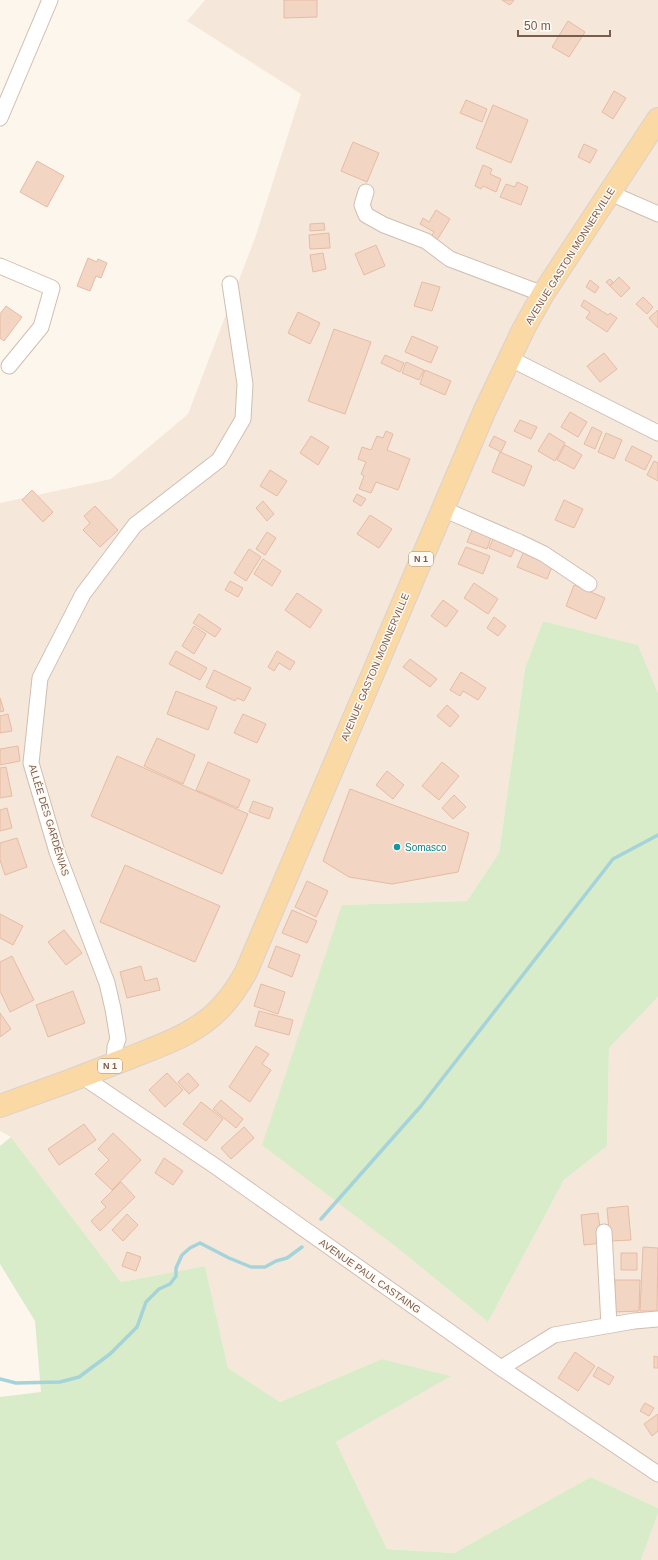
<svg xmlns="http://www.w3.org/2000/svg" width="658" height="1560" font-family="Helvetica,sans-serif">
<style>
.residential{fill:#f5e8da}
.green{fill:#d8ecc9}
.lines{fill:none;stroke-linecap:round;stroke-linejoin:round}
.stream{stroke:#a5d3da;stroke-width:3.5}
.building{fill:#f3d5c3;stroke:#e6bba3}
.minor-casing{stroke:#d1beb0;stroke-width:17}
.primary-casing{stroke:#dad1cd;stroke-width:24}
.minor{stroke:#fff;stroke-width:15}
.primary{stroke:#fbd9a5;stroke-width:22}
.culture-dot{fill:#0f9aa8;stroke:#fffaf3;stroke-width:1.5}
.labels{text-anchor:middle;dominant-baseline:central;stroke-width:3;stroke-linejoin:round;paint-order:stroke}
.shield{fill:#fffaf3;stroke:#a28b7f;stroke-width:1}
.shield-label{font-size:9px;font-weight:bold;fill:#7a5c4d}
.street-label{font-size:10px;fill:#7a5c4d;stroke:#fffaf3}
.culture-label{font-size:10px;fill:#0d838f;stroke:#fffaf3;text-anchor:start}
</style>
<rect width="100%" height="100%" fill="#fdf6ec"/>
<!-- residential -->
<path class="residential" d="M205 0H658V693L638 645 543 621 525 668 499 853 467 901 342 905 395 1246 488 1322 564 1180 607 1146 609 1048 658 997V1508L591 1477 454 1553 387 1549 336 1442 450 1376 382 1359 280 1402 228 1368 205 1266 121 1282 11 1137 0 1131V503L111 479 188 414 255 238 301 94 187 21Z
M658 1513V1560H641Z"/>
<!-- green -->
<path class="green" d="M543 621 638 645 658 693V997L609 1048 607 1146 564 1180 488 1322 395 1246 262 1145 342 905 467 901 499 853 525 668Z
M11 1137 121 1282 205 1266 228 1368 280 1402 382 1359 451 1376 336 1442 387 1549 454 1553 591 1477 658 1508V1513L641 1560H0V1397L41 1392 35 1321 0 1264V1146Z"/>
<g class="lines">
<!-- stream -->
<path class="stream" d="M321 1219 421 1106 613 859 658 835
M0 1379 16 1383 60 1382 79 1377 110 1354 137 1327 146 1302 159 1289 170 1284 176 1276V1268L182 1255 190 1248 200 1243 229 1258 251 1267H265L276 1261 287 1258 302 1247"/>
</g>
<!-- building -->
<path class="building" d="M284 0H317V17L284 18Z
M502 0H514L510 5Z
M568 21 585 32 569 57 552 47Z
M614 91 626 98 613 119 602 112Z
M466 100 487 109 482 122 460 113Z
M493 105 528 120 511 163 476 148Z
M353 142 379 153 367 182 341 171Z
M584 144 597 150 590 163 578 157Z
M37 161 64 176 47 207 20 192Z
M483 165 492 169 490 174 501 179 496 192 483 186 481 189 475 186Z
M517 182 528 187 521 205 500 197 506 184 515 187Z
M436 210 450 219 437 240 431 237 434 232 420 224 423 218 429 222Z
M324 223 325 230 310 231V224Z
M329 233 330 248 310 249 309 235Z
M376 245 385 266 364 275 355 254Z
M323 253 326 269 313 272 310 255Z
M88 258 97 262 98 259 107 263 101 278 96 276 90 291 77 286Z
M619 277 630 288 621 297 610 286Z
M610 279 613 282 610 286 606 282Z
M590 280 599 287 595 293 586 287Z
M422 282 440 287 432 311 414 306Z
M643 297 653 307 647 314 636 304Z
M584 300 608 315 610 313 617 318 607 332 586 318 590 312 581 306Z
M6 306 22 317 4 341 0 338V314Z
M658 310V328L649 318Z
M298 312 320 323 310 344 288 333Z
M334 329 371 342 345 414 308 401Z
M412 336 438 347 431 363 405 352Z
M604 353 617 369 600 382 587 366Z
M385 355 404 363 400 372 381 363Z
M406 362 424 370 419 380 402 373Z
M425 370 451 381 445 395 420 384Z
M570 412 587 422 578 437 561 427Z
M520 420 537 427 531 439 514 431Z
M592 427 602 432 595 449 584 444Z
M386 431 393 434 387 450 410 459 398 490 376 482 371 493 359 489 364 476 361 474 366 462 358 459 362 447 371 450 377 436 383 438Z
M549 433 565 443 555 461 538 451Z
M606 433 622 440 614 459 598 452Z
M311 436 329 447 318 465 300 453Z
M494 436 506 442 501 452 489 446Z
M565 445 582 455 574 469 557 460Z
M632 446 652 456 645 470 625 460Z
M500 452 532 466 524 486 492 472Z
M654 461 658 463V481L647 475Z
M270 470 287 481 277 496 260 486Z
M32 490 53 512 43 522 22 500Z
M357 494 366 499 361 506 353 501Z
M564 500 583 509 574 528 555 520Z
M263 501 274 514 267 521 256 508Z
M95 506 118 530 100 547 83 530 90 523 84 516Z
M370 515 392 529 379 548 357 534Z
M473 528 492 535 487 549 467 542Z
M267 532 276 538 265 555 256 549Z
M494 537 516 546 511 557 489 548Z
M466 547 490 556 483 574 458 564Z
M249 549 261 557 246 581 234 573Z
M525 549 554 562 547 579 517 567Z
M263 559 281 571 272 586 254 574Z
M230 581 243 588 238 597 225 590Z
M474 583 498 599 488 614 464 598Z
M574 585 605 598 596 619 566 606Z
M297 593 322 610 310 628 285 610Z
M443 600 458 611 446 627 431 616Z
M199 614 221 629 215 637 193 623Z
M494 617 506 626 498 636 487 628Z
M194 626 206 634 194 654 182 646Z
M176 651 207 668 200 680 169 664Z
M277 651 295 662 290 670 279 663 274 671 268 667Z
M410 659 437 679 430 687 403 667Z
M214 670 251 688 244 701 237 698 235 701 206 687Z
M461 672 486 688 478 700 463 691 460 696 450 690Z
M176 691 217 707 208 730 167 714Z
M0 698 4 711 0 712Z
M447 705 459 716 450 727 437 716Z
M8 714 12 731 0 733V716Z
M243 714 266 724 257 743 234 733Z
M157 738 195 755 183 784 144 766Z
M18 746 20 761 0 765V749Z
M117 756 248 814 222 874 91 816Z
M208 762 250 780 238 808 196 790Z
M442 762 459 776 439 800 422 786Z
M6 767 12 796 0 798V768Z
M387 771 404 785 393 799 376 785Z
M350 789 469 833 458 872 392 884 349 877 323 861Z
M454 795 466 807 453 819 442 808Z
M253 801 273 808 269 819 249 812Z
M7 808 12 828 0 831V810Z
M17 838 27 867 5 875 0 860V843Z
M125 865 220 906 195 962 100 922Z
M307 881 328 891 316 917 295 907Z
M292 910 317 921 307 943 282 933Z
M0 914 23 926 13 945 0 938Z
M64 930 82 953 66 965 48 942Z
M276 946 300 955 292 977 268 967Z
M12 956 34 1000 10 1012 0 991V962Z
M141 966 145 981 157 978 160 990 127 998 120 972Z
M261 984 285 992 278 1014 254 1006Z
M73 991 85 1023 48 1037 36 1005Z
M259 1011 293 1020 289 1035 255 1026Z
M0 1013 11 1029 0 1037Z
M256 1046 269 1054 262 1064 271 1070 250 1102 229 1087Z
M167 1073 183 1090 165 1107 149 1090Z
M188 1073 199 1085 189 1094 178 1082Z
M221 1100 243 1119 236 1128 213 1109Z
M201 1102 223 1119 206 1141 183 1124Z
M84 1124 96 1140 59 1165 48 1149Z
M244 1127 254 1138 231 1159 221 1148Z
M113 1133 141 1160 112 1190 95 1174 109 1160 98 1149Z
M164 1158 183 1171 173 1185 155 1173Z
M121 1182 135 1197 100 1231 91 1221 106 1207 101 1202Z
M628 1206 631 1240 610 1241 607 1208Z
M598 1213 602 1243 584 1245 581 1215Z
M127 1214 138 1225 123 1241 112 1230Z
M643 1247 658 1248 657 1311H640Z
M127 1252 141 1257 136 1271 122 1266Z
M621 1253H637V1270H621Z
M615 1280H640L639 1311 614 1312Z
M575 1352 595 1366 578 1391 558 1378Z
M654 1356 658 1357V1368H654Z
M598 1367 614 1377 609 1385 593 1376Z
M645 1403 654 1408 649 1416 640 1411Z
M658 1414V1431L652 1436 644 1424Z"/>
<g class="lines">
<!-- minor casing -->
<g class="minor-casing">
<path id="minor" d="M0 118 50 0
M366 192 362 205 366 215 384 225 426 241 450 259 543 294
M610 193 658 214
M0 266 52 288 41 327 9 366
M509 358 658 433
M443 509 519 542 544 554 589 584
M114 1064 115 1047 118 1039 113 1009 107 983 57 852 31 763 40 678 83 594 135 525 219 460 243 419 245 384 230 284
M83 1077 215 1166 501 1368 658 1474
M604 1232 609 1325
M501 1368 554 1335 634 1321 658 1319"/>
</g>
<!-- primary casing -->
<g class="primary-casing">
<path id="primary" d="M0 1106C43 1091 86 1075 129 1058 154 1048 181 1039 203 1023 222 1010 235 992 246 972L485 410 523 330 543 294 658 119"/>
</g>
<!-- minor -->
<use href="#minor" class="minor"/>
<!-- primary -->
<use href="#primary" class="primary"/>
</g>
<!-- markers -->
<circle class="culture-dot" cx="397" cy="847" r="4"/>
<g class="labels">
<!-- shield labels -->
<g class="shield">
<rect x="409" y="552" width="24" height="14" rx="3"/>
<rect x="98" y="1059" width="24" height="14" rx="3"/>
</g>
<g class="shield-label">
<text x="421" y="559">N 1</text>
<text x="110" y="1066">N 1</text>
</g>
<!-- street labels -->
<g class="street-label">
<text transform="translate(570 256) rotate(-58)">AVENUE GASTON MONNERVILLE</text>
<text transform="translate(375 667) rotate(-67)">AVENUE GASTON MONNERVILLE</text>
<text transform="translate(49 820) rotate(73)">ALLÉE DES GARDÉNIAS</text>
<text transform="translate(370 1276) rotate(35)">AVENUE PAUL CASTAING</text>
</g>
<!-- culture labels -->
<g class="culture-label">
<text x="405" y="847">Somasco</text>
</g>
</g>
<!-- scale -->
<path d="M518 30v6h92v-6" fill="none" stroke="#7a5c4d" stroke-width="2"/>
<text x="524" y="30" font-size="12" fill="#7a5c4d" stroke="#fffaf3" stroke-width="3" paint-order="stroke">50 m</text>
</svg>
